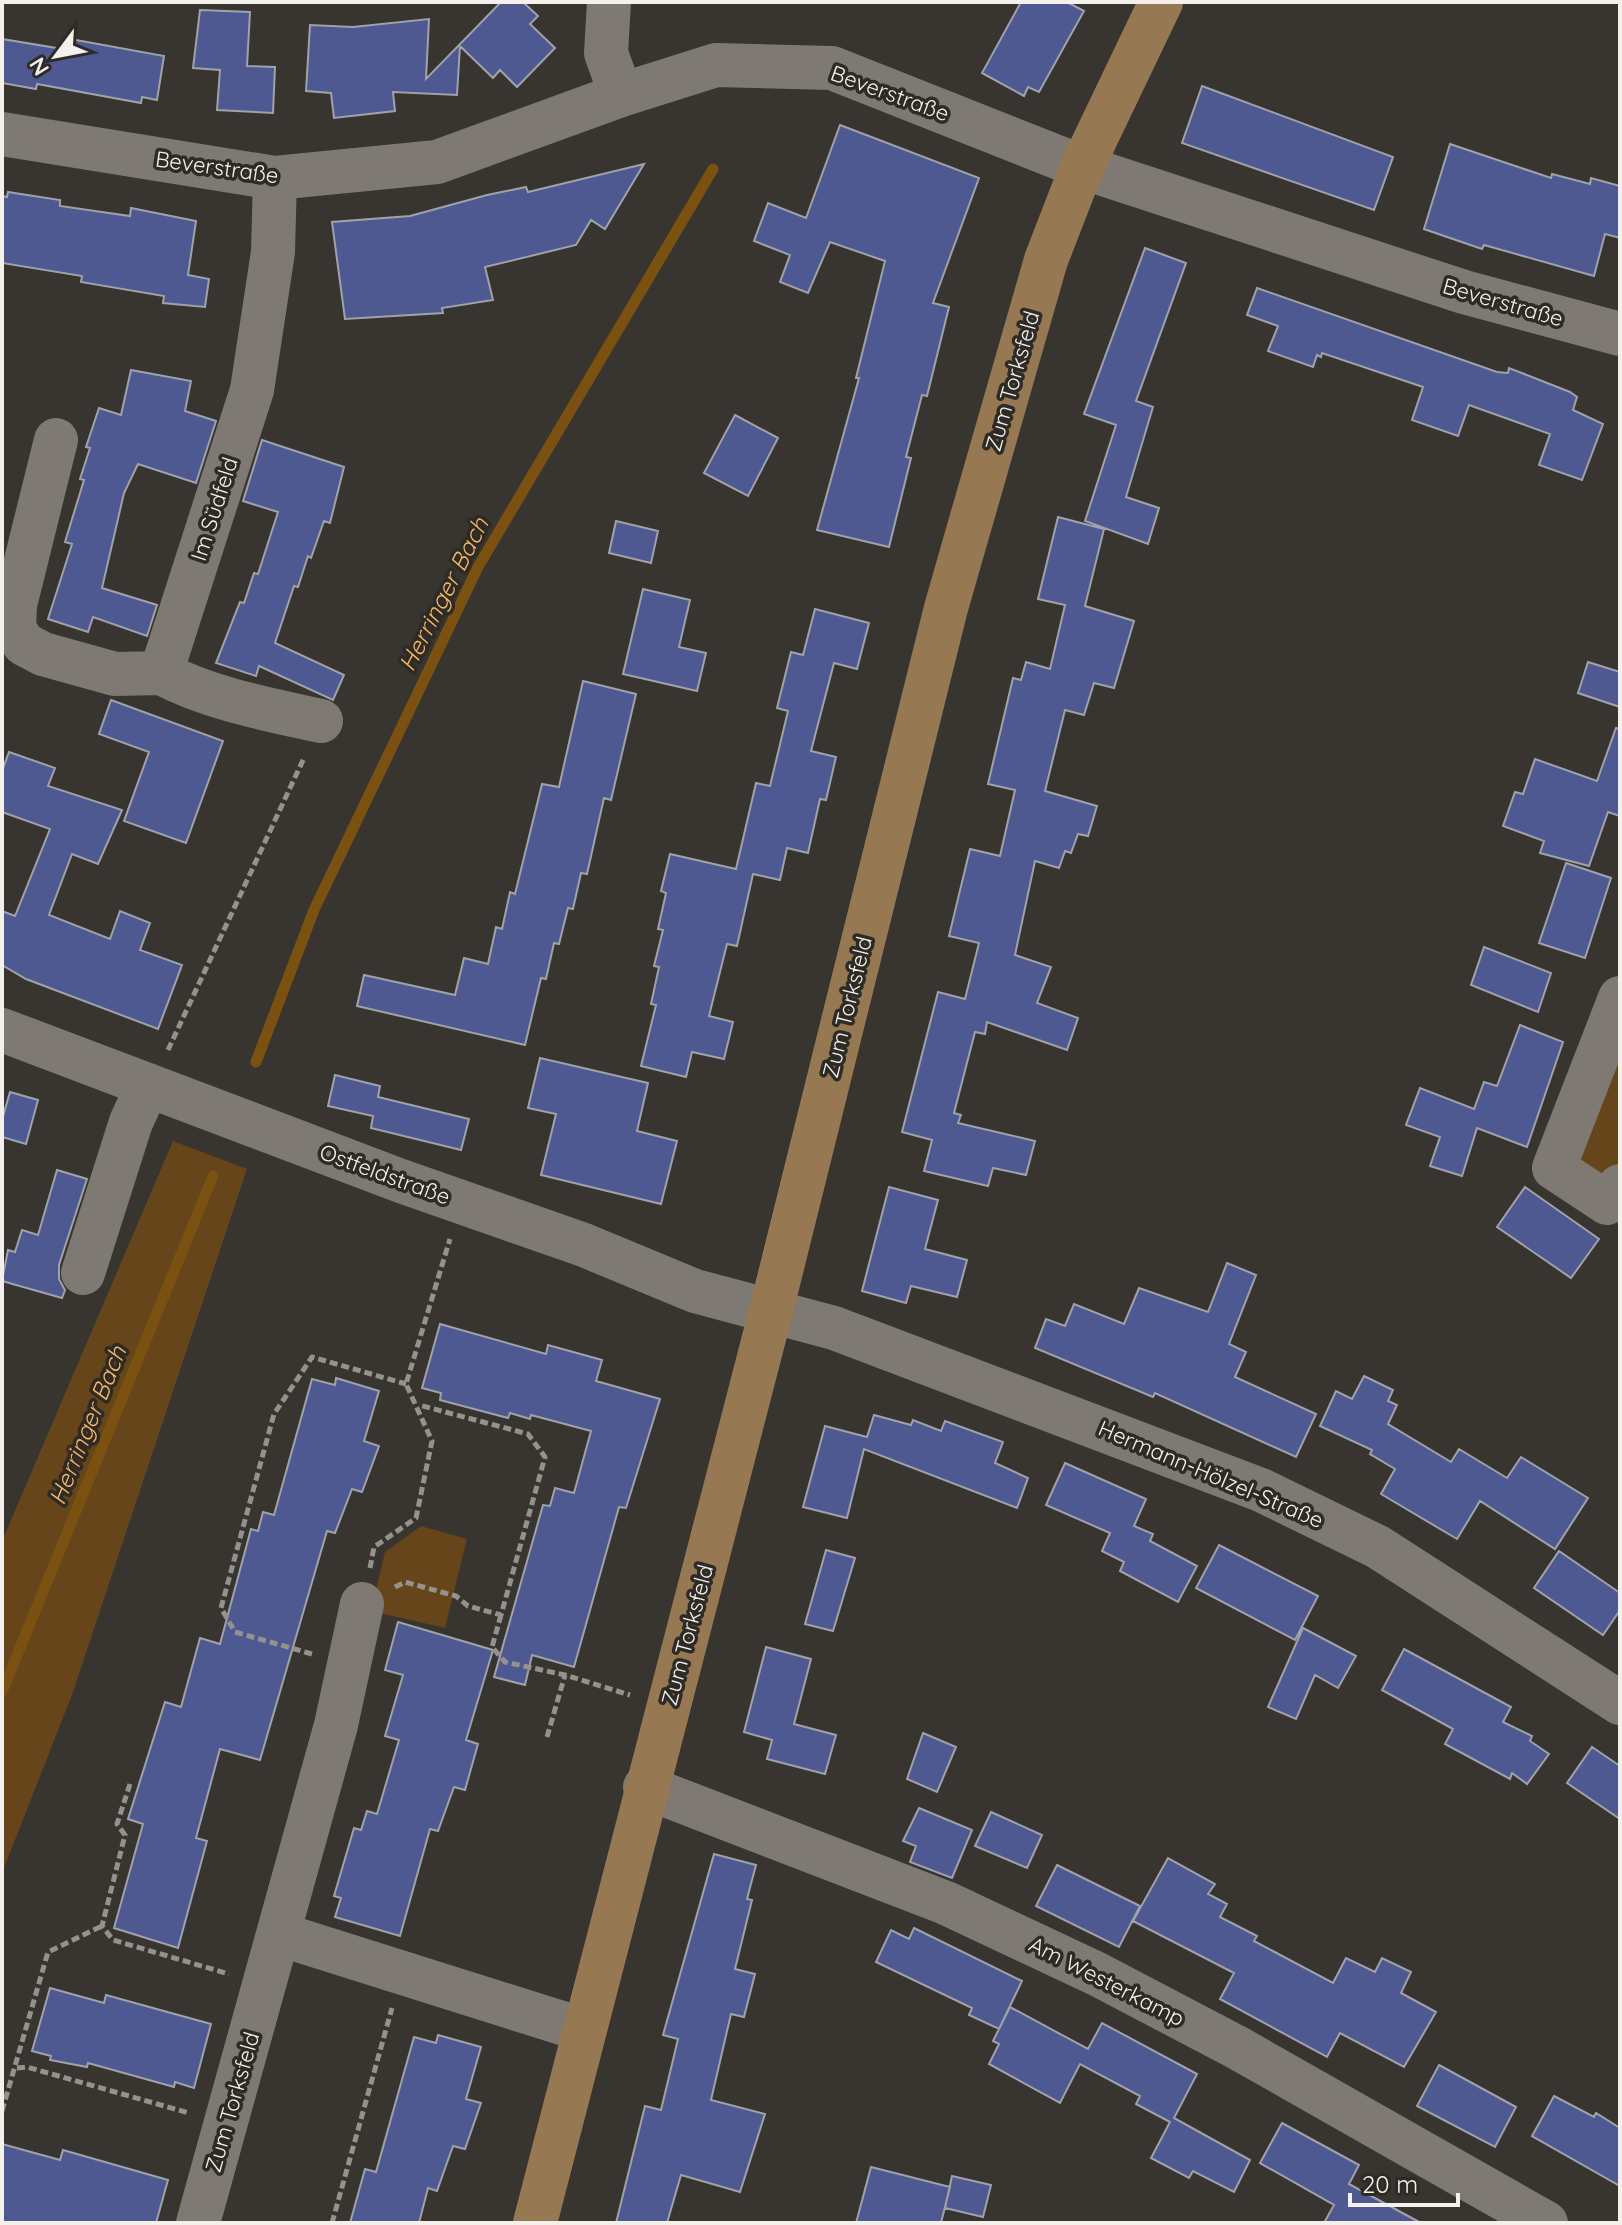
<svg xmlns="http://www.w3.org/2000/svg" width="1622" height="2225" font-family="Quicksand,sans-serif">
<style>
.green{fill:#654519}
.lines{fill:none;stroke-linecap:round;stroke-linejoin:round}
.stream{stroke:#7b5111;stroke-width:11}
.building{fill:#4e5992;stroke:#a0a2a9;stroke-width:2}
.path{stroke:#95918d;stroke-width:5;stroke-dasharray:8 4;stroke-linecap:butt}
.minor{stroke:#7f7973;stroke-width:44}
.major{stroke:#967953;stroke-width:44}
.labels{text-anchor:middle;dominant-baseline:central;stroke-width:7;stroke-linejoin:round;paint-order:stroke}
.street-label{font-size:22px;fill:#f4f1ed;stroke:#2e2a25}
.water-label{font-size:24px;font-style:italic;fill:#f7b765;stroke:#2e2a25}
</style>
<rect width="100%" height="100%" fill="#38342f"/>
<!-- green -->
<path class="green" d="M1620 1038V1163L1607 1178 1578 1164Z
M173 1141 247 1169 72 1695 2 1873V1541Z
M421 1526 467 1539 445 1628 371 1611 385 1552Z"/>
<g class="lines">
<!-- stream -->
<path class="stream" d="M256 1062 314 910 478 567 713 169
M2 1692 213 1176"/>
</g>
<!-- building -->
<path class="building" d="M501 2H523L538 16 530 24 555 48 517 87 500 70 493 78 460 46 457 95 393 92 395 111 334 118 331 93 306 91 310 25 353 27 429 19 426 79Z
M1021 2H1067L1084 11 1039 92 1028 87 1024 96 982 73Z
M200 10 250 12 247 66 275 67 273 113 217 110 220 70 193 68Z
M65 38 164 56 157 100 142 97 141 103 37 84 36 89 2 83V39L63 49Z
M1202 86 1393 157 1374 210 1182 143Z
M840 125 979 178 933 303 949 307 927 396 922 395 906 457 911 458 889 547 817 530 859 378H856L885 261 830 242 808 293 780 282 790 255 754 241 768 203 806 218Z
M1450 144 1551 178 1552 174 1590 184 1591 178 1620 186V238L1605 234 1594 276 1484 245 1482 249 1424 229Z
M644 164 605 229 591 220 576 245 485 267 493 300 442 308 443 313 345 319 332 222 410 216 487 195 526 187 528 192Z
M8 192 60 200V206L130 216 131 208 196 221 188 275 209 279 205 307 163 303 164 296 81 282 82 276 2 263V196L7 197Z
M1145 248 1186 263 1136 401 1153 407 1126 497 1159 508 1148 544 1085 521 1116 425 1084 414Z
M1257 288 1497 372 1508 373 1509 368 1570 392 1577 397 1573 410 1603 424 1582 480 1539 465 1550 434 1469 405 1458 436 1412 420 1423 387 1322 353 1321 357 1317 355 1313 367 1268 351 1278 326 1247 315Z
M131 370 191 381 185 411 216 421 196 483 138 464 124 493 102 588 157 605 147 636 93 617 88 632 48 619 72 544 65 542 84 480 80 479 90 448 86 447 99 408 121 415Z
M735 415 778 438 748 496 704 473Z
M262 440 344 467 330 523 324 521 311 558 308 556 298 587 294 586 275 643 344 675 333 700 259 666 256 676 216 663 240 602 244 603 254 573 258 574 278 512 243 501Z
M1058 517 1104 529 1085 606 1134 621 1114 688 1094 683 1084 715 1065 710 1045 791 1097 806 1088 836 1078 834 1071 853 1065 851 1059 868 1035 861 1015 955 1051 967 1037 1003 1078 1018 1067 1050 987 1022 985 1034 975 1032 954 1113 961 1115 958 1123 1035 1141 1026 1175 993 1168 988 1186 924 1171 932 1140 902 1132 938 992 965 999 979 943 949 936 970 849 1000 856 1015 790 988 784 1013 678 1021 680 1026 662 1050 669 1065 605 1038 599Z
M616 521 658 531 651 563 609 553Z
M643 589 690 600 679 647 706 653 697 691 623 674Z
M815 609 869 623 857 669 834 663 811 751 836 757 826 800 820 799 808 853 787 848 780 880 753 874 737 946 727 944 709 1016 733 1022 724 1059 692 1052 686 1077 641 1066 656 1005 651 1004 659 967 654 966 663 930 658 929 666 893 661 891 670 854 736 869 756 783 770 786 788 711 777 708 791 652 803 655Z
M1588 662 1620 672V707L1578 693Z
M583 681 636 694 611 800 604 798 587 874 581 873 573 909 568 908 559 944 554 943 546 979 541 978 525 1045 357 1006 364 975 455 995 464 958 488 964 496 927 502 929 510 892 515 894 542 784 559 787Z
M111 700 223 741 186 843 124 821 149 752 99 734Z
M1616 728 1620 729V816L1608 812 1589 866 1540 853 1544 841 1503 826 1515 792 1523 794 1535 759 1597 781Z
M9 752 55 768 48 786 122 810 98 864 72 854 49 915 110 939 120 911 150 923 140 950 182 965 158 1029 26 979 2 965V911L15 916 50 829 2 812V771Z
M1566 863 1611 878 1585 958 1539 943Z
M1484 947 1551 973 1538 1012 1471 985Z
M1520 1025 1563 1042 1527 1147 1477 1128 1462 1176 1430 1166 1440 1137 1406 1125 1420 1088 1474 1109 1484 1082 1497 1086Z
M540 1058 648 1083 637 1131 677 1141 661 1204 541 1175 556 1114 528 1108Z
M335 1075 380 1086 378 1097 469 1119 461 1150 371 1128 373 1116 328 1106Z
M10 1092 38 1100 26 1144 2 1137V1120Z
M57 1170 87 1179 59 1265V1279L65 1290 62 1298 2 1281 8 1250 15 1252 22 1230 38 1235Z
M889 1187 938 1200 925 1249 967 1260 957 1297 911 1286 906 1303 862 1291Z
M1525 1187 1599 1239 1571 1278 1497 1227Z
M1227 1263 1256 1275 1229 1344 1246 1352 1235 1377 1316 1414 1296 1457 1155 1393 1153 1397 1035 1348 1046 1319 1065 1326 1074 1304 1124 1324 1139 1288 1208 1312Z
M440 1324 546 1354 548 1345 602 1360 596 1381 660 1399 626 1508 619 1507 574 1667 532 1655 525 1685 494 1677 543 1505 550 1506 555 1488 574 1493 591 1431 531 1415 530 1419 510 1413 508 1418 440 1400 441 1393 422 1388Z
M1364 1376 1393 1390 1388 1401 1397 1405 1388 1424 1451 1462 1459 1449 1507 1478 1521 1457 1588 1498 1555 1549 1480 1501 1457 1539 1381 1494 1395 1469 1370 1454 1372 1450 1320 1426 1336 1391 1352 1399Z
M336 1378 379 1391 364 1441 379 1446 362 1492 352 1489 335 1533 327 1531 260 1760 220 1749 196 1838 207 1841 178 1948 114 1928 143 1824 128 1819 165 1702 181 1707 200 1638 220 1644 251 1529 258 1531 263 1512 274 1515 312 1379 335 1385Z
M874 1415 911 1425 913 1420 941 1431 945 1421 1003 1442 995 1463 1028 1478 1017 1508 864 1449 847 1518 803 1507 825 1426 867 1437Z
M1065 1463 1146 1499 1134 1526 1153 1534 1150 1541 1197 1566 1178 1602 1120 1571 1124 1562 1102 1551 1110 1533 1046 1505Z
M1219 1545 1318 1596 1295 1640 1196 1588Z
M826 1550 855 1558 833 1631 805 1624Z
M1559 1551 1620 1593V1610L1603 1635 1534 1588Z
M398 1622 493 1650 466 1740 478 1744 465 1790 454 1787 438 1831 430 1829 400 1936 335 1917 341 1898 334 1896 354 1828 361 1830 367 1811 377 1814 399 1740 385 1736 403 1675 385 1670Z
M1303 1628 1356 1656 1338 1688 1315 1675 1296 1719 1268 1707Z
M766 1647 811 1659 794 1724 836 1735 825 1774 767 1759 772 1740 744 1732Z
M1404 1649 1511 1707 1503 1722 1532 1736 1530 1741 1549 1754 1527 1784 1512 1773 1510 1779 1445 1744 1453 1729 1382 1690Z
M923 1733 956 1747 937 1792 907 1779Z
M1592 1747 1620 1766V1819L1567 1783Z
M919 1808 972 1830 952 1878 910 1862 916 1846 903 1841Z
M991 1812 1042 1835 1027 1868 975 1846Z
M714 1854 756 1865 747 1899 752 1900 735 1969 755 1974 744 2017 731 2014 711 2100 765 2114 740 2192 681 2175 667 2223H616L645 2106 661 2110 678 2039 663 2035Z
M1168 1858 1215 1884 1208 1894 1227 1904 1220 1917 1257 1936 1254 1941 1333 1983 1346 1958 1375 1972 1382 1958 1411 1972 1401 1993 1436 2012 1404 2067 1340 2033 1327 2057 1220 1999 1234 1973 1133 1921Z
M1057 1865 1140 1906 1119 1947 1036 1906Z
M914 1928 1022 1981 999 2029 969 2015 972 2008 876 1962 891 1930 909 1939Z
M50 1988 104 2003 106 1995 211 2024 194 2088 175 2082 174 2087 88 2063 87 2067 50 2060 51 2056 32 2051Z
M1010 2007 1088 2049 1102 2023 1197 2074 1174 2118 1250 2160 1234 2192 1193 2171 1189 2178 1151 2158 1170 2122 1136 2104 1140 2096 1080 2064 1060 2103 989 2064 999 2044 993 2041Z
M438 2035 481 2047 466 2099 481 2103 465 2149 453 2146 437 2191 428 2188 419 2223H350L365 2169 376 2172 414 2037 436 2043Z
M1439 2065 1516 2107 1495 2147 1417 2106Z
M1554 2096 1594 2117 1596 2113 1620 2128V2186L1532 2136Z
M1282 2123 1359 2165 1349 2184 1421 2223H1324L1334 2205 1260 2163Z
M2 2144 60 2160 63 2150 168 2180 156 2223H2Z
M871 2167 950 2187 941 2223H856Z
M952 2176 991 2185 983 2217 945 2208Z"/>
<g class="lines">
<!-- path -->
<path class="path" d="M168 1050 304 758
M370 1568 374 1547 416 1518 432 1441 406 1384 450 1239
M395 1587 405 1582 456 1596 468 1606 501 1615 545 1457 528 1434 419 1405
M501 1615 492 1647 505 1662 565 1675 630 1695
M312 1654 235 1632 221 1608 274 1414 312 1357 406 1384
M547 1737 565 1675
M130 1784 117 1824 125 1835 102 1926 113 1940 229 1974
M17 2068 27 2067 189 2113
M2 2111 48 1952 102 1926
M332 2223 392 2008"/>
<!-- minor -->
<path class="minor" d="M609 2 606 53 621 95
M2 134 275 178 437 162 621 95 716 65 832 68 1082 167 1464 292 1620 334
M275 178 273 252 252 390 161 673C211 699 266 709 321 721
M56 440 15 605 14 629 24 644 43 654 115 674 161 673
M1620 998 1554 1168 1607 1203 1620 1186
M2 1030 401 1181 584 1245 695 1291 834 1328 1261 1490 1378 1547 1620 1703
M83 1273 131 1122 148 1085
M645 1787 946 1903 1097 1974 1238 2048 1546 2223
M279 1934 584 2030
M198 2223 336 1725 362 1604"/>
<!-- major -->
<path class="major" d="M535 2223 771 1311 946 608 1046 260 1082 167 1161 2"/>
</g>
<g class="labels">
<!-- street labels -->
<g class="street-label">
<text transform="translate(890 93) rotate(20)">Beverstraße</text>
<text transform="translate(217 167) rotate(8)">Beverstraße</text>
<text transform="translate(1503 302) rotate(16)">Beverstraße</text>
<text transform="translate(1012 381) rotate(-74)">Zum Torksfeld</text>
<text transform="translate(214 509) rotate(-72)">Im Südfeld</text>
<text transform="translate(847 1007) rotate(-76)">Zum Torksfeld</text>
<text transform="translate(385 1174) rotate(20)">Ostfeldstraße</text>
<text transform="translate(1211 1474) rotate(23)">Hermann-Hölzel-Straße</text>
<text transform="translate(687 1635) rotate(-75)">Zum Torksfeld</text>
<text transform="translate(1107 1981) rotate(27)">Am Westerkamp</text>
<text transform="translate(232 2102) rotate(-74)">Zum Torksfeld</text>
</g>
<!-- water labels -->
<g class="water-label">
<text transform="translate(443 594) rotate(-63)">Herringer Bach</text>
<text transform="translate(87 1425) rotate(-68)">Herringer Bach</text>
</g>
</g>
<!-- border -->
<rect width="1622" height="2225" fill="none" stroke="#f4f1ed" stroke-width="8"/>
<!-- north arrow -->
<g transform="translate(56 56) rotate(238)" stroke="#2e2a25" stroke-width="6" paint-order="stroke">
<path d="M0-6L14 30L0 20L-14 30Z" fill="#f4f1ed"/>
<text y="-12" font-size="22" font-weight="bold" text-anchor="middle" fill="#f4f1ed">N</text>
</g>
<!-- scale -->
<path d="M1350 2193v12h108v-12" fill="none" stroke="#f4f1ed" stroke-width="4"/>
<text x="1362" y="2193" font-size="24" fill="#f4f1ed" stroke="#2e2a25" stroke-width="6" paint-order="stroke">20 m</text>
</svg>
